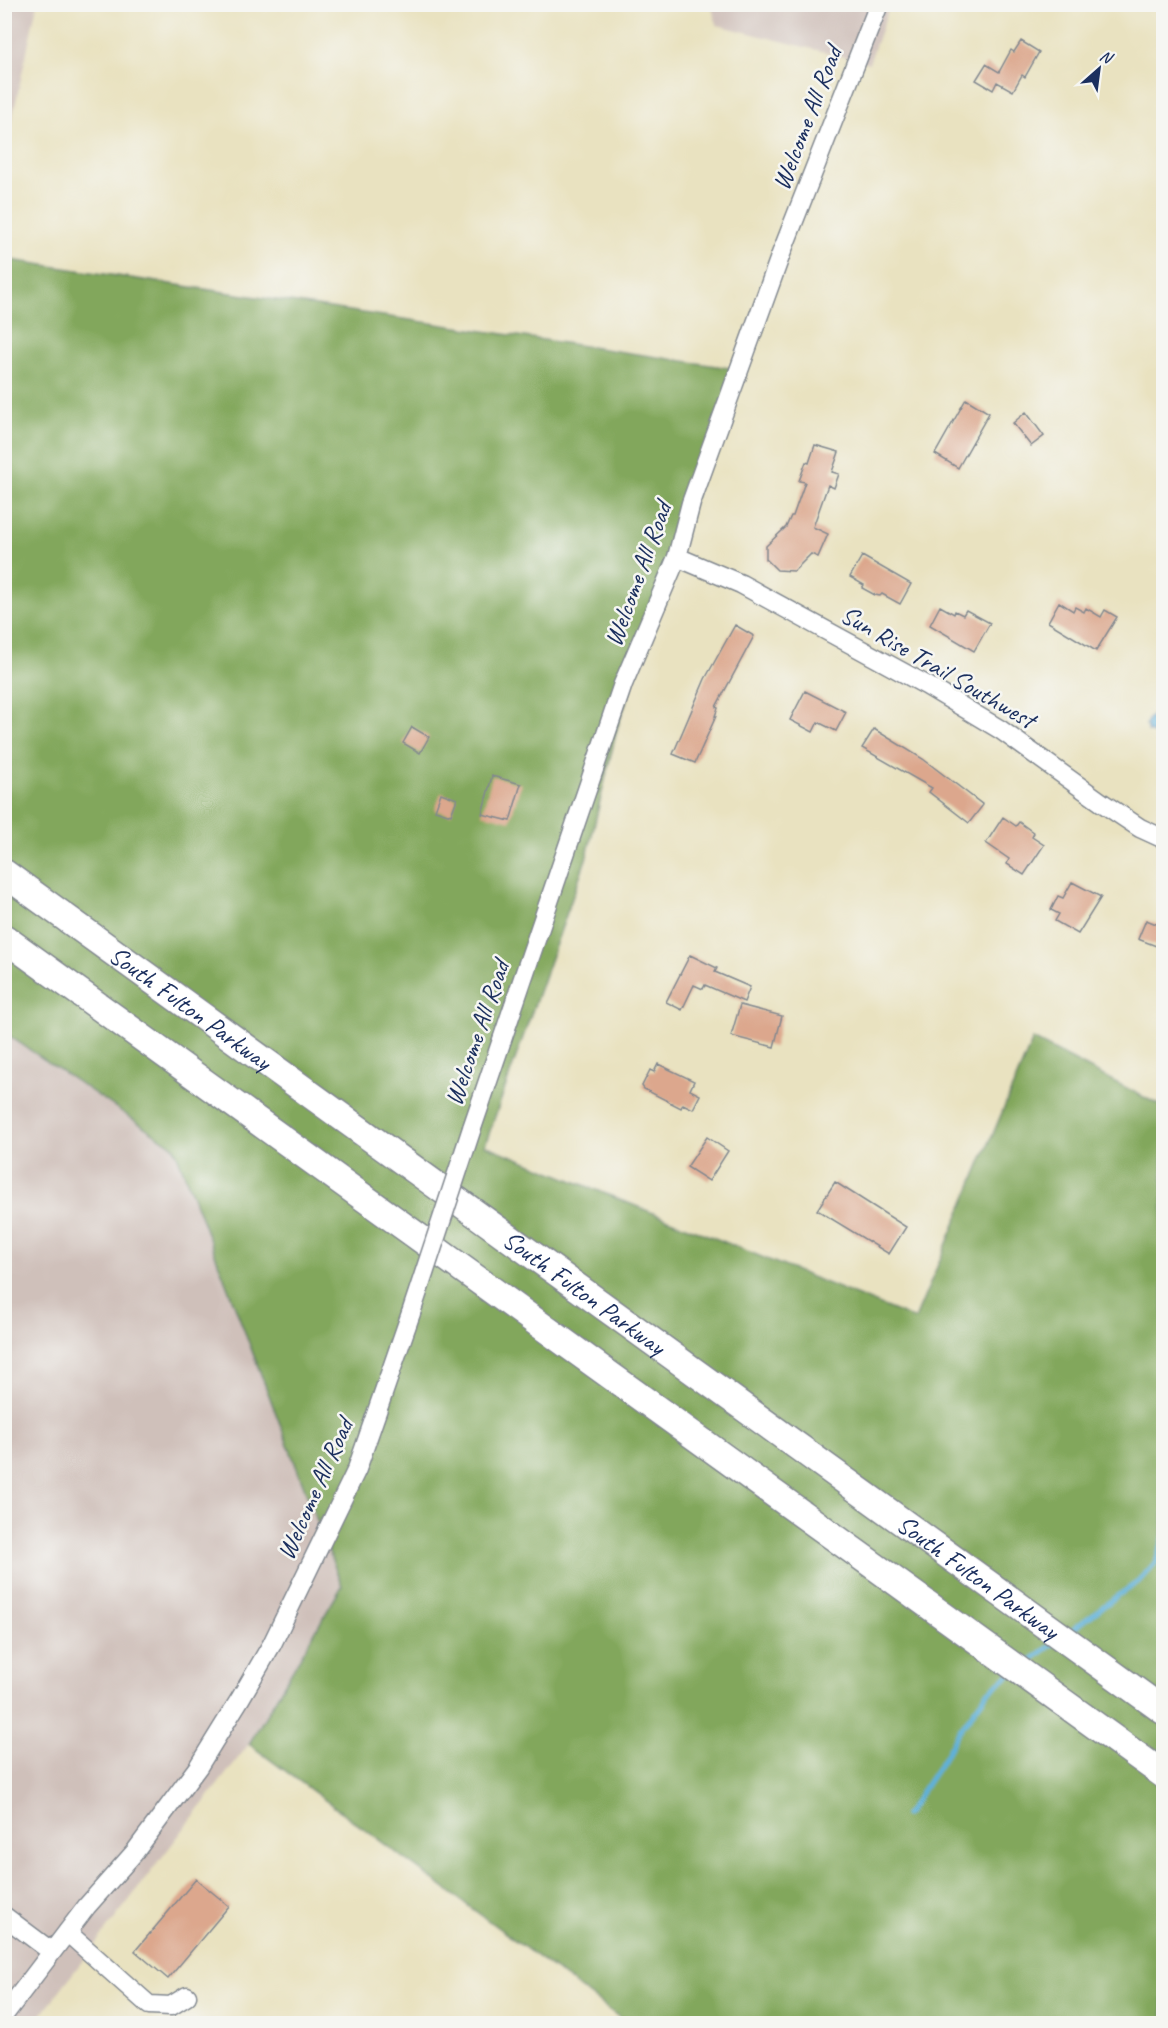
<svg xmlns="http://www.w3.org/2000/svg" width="1168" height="2028" font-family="Caveat,sans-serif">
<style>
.industrial{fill:#cfc0ba}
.forest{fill:#82a75c;stroke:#4e6b5d;stroke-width:1.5}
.water{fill:#5fb1da;stroke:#3d709c;stroke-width:1.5}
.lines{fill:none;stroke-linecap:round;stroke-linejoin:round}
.stream{stroke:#5fb1da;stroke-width:5}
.building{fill:#dca78d}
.minor-casing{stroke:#82888f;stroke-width:21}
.highway-casing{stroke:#82888f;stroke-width:30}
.minor{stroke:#fff;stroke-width:18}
.highway{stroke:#fff;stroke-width:27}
.minor-bridge-casing{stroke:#82888f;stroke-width:21;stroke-linecap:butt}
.minor-bridge{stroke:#fff;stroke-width:18}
.labels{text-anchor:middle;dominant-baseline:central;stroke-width:5;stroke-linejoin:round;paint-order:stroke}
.street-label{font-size:26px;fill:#1b2f5e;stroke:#f6f6f2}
</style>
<rect width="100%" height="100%" fill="#f6f6f2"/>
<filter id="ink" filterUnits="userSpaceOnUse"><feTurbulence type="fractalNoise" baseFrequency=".0167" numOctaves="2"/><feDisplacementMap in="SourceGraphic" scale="12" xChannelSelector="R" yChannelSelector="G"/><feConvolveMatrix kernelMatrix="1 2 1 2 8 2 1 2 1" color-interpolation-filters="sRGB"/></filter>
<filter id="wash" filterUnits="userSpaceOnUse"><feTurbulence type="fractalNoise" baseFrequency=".008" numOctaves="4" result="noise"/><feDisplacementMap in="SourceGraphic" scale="24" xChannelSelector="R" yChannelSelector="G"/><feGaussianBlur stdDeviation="1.35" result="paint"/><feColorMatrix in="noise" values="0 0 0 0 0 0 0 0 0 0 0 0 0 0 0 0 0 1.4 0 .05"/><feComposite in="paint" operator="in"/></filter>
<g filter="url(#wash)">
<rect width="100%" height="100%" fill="#e9e2c0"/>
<!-- industrial -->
<path class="industrial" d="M5 4 37 5 5 152 4 5Z
M711 5H890L869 63 717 25Z
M4 1033 174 1147 342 1586 249 1744 34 2024 4 2023Z"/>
<!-- forest -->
<path class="forest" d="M4 259 737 369 617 729 587 856 485 1145 915 1319 1033 1039 1163 1107V2023H627L249 1744 342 1586 174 1147 5 1033Z"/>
<!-- water -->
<path class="water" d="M1163 707V737L1148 732 1146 725 1149 718Z"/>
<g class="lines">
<!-- stream -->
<path class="stream" d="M1068 1633 1117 1596 1138 1582 1156 1562 1164 1538
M1024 1665 1056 1642
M906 1815 944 1758 957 1734 987 1693 1009 1675"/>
</g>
<g id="blocks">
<!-- building -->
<path class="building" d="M1021 41 1039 52 1025 77 1022 75 1013 91 997 82 993 90 976 80 986 64 999 72 1011 50 1014 52Z
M966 399 989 413 958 468 935 454Z
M1026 412 1044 436 1031 446 1013 423Z
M815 445 839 452 832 472 839 474 834 488 828 485 813 527 828 534 818 557 811 554 794 571 777 570 766 559V546L786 527 791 516H793L805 482 799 481 806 462 809 463Z
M862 556 911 584 900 604 882 594 880 596 875 595 862 588 864 585 850 577Z
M1059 602 1073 611 1075 607 1084 612 1086 608 1101 617 1105 610 1117 617 1096 651 1048 622Z
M940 606 954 614 955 611 963 615 966 610 990 623 974 651 930 625Z
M735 625 754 636 716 707 718 708 715 716H716L695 763 673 754 705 679Z
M805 691 846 712 836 731 818 722 813 732 790 720Z
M412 727 429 737 420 753 403 743Z
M874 729 923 759 983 805 969 823 929 792 932 788 862 748Z
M492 776 521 784 510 821 482 814Z
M441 793 457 799 451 815 435 810Z
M1003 817 1016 826 1019 822 1034 833 1032 837 1044 845 1024 875 1007 864 1009 859 986 843Z
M1072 882 1101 897 1078 934 1055 921 1059 914 1051 910 1058 896 1063 898Z
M1146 920 1164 927V949L1138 939Z
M690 955 717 968 715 972 750 987 744 1002 705 985 703 989 694 985 682 1010 666 1002Z
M740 1005 782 1016 774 1047 731 1036Z
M658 1064 694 1081 690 1090 700 1095 693 1109 683 1104 681 1108 644 1089 642 1086 650 1070 654 1072Z
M707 1137 728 1151 709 1181 687 1167Z
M835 1182 906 1227 889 1254 817 1210Z
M196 1879 229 1906 168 1979 135 1951Z"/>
</g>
</g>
<g filter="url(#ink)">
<use href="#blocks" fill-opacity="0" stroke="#82888f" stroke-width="1.5"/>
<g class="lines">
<!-- minor casing -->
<g class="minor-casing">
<path id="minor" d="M677 557 741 584 926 685 1001 730 1101 802 1140 828 1164 839
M472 1128 623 684 677 557 691 503 781 254 879 4
M4 1916 52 1952
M67 1932 149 2005 171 2006 187 1996
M4 2015 87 1906 134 1853 198 1767 240 1699 272 1644 357 1469 411 1313"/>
</g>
<!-- highway casing -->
<g class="highway-casing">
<g id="highway">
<path id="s1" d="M4 873 1164 1711"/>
<path d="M4 938 1164 1775"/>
</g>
</g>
<!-- minor -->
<use href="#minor" class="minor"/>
<!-- highway -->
<use href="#highway" class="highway"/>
<!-- minor-bridge casing -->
<g class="minor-bridge-casing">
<path id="minor-bridge" d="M411 1313 472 1128"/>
</g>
<!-- minor-bridge -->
<use href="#minor-bridge" class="minor-bridge"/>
</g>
</g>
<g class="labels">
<!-- street labels -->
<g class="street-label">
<text transform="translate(807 118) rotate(-69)">Welcome All Road</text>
<text transform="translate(638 574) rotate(-70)">Welcome All Road</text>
<text transform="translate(938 667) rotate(30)">Sun Rise Trail Southwest</text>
<text stroke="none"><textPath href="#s1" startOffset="230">South Fulton Parkway</textPath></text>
<text transform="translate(477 1033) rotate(-71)">Welcome All Road</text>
<text stroke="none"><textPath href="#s1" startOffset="716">South Fulton Parkway</textPath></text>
<text transform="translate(315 1489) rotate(-66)">Welcome All Road</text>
<text stroke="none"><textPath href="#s1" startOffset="1202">South Fulton Parkway</textPath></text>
</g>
</g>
<!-- margin -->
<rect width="1168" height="2028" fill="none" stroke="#f6f6f2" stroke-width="24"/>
<!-- north arrow -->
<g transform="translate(1099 69) rotate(28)" stroke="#f6f6f2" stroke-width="4.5" paint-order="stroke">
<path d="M0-4.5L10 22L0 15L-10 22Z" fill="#1b2f5e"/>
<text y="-9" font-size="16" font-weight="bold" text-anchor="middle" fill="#1b2f5e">N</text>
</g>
</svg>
